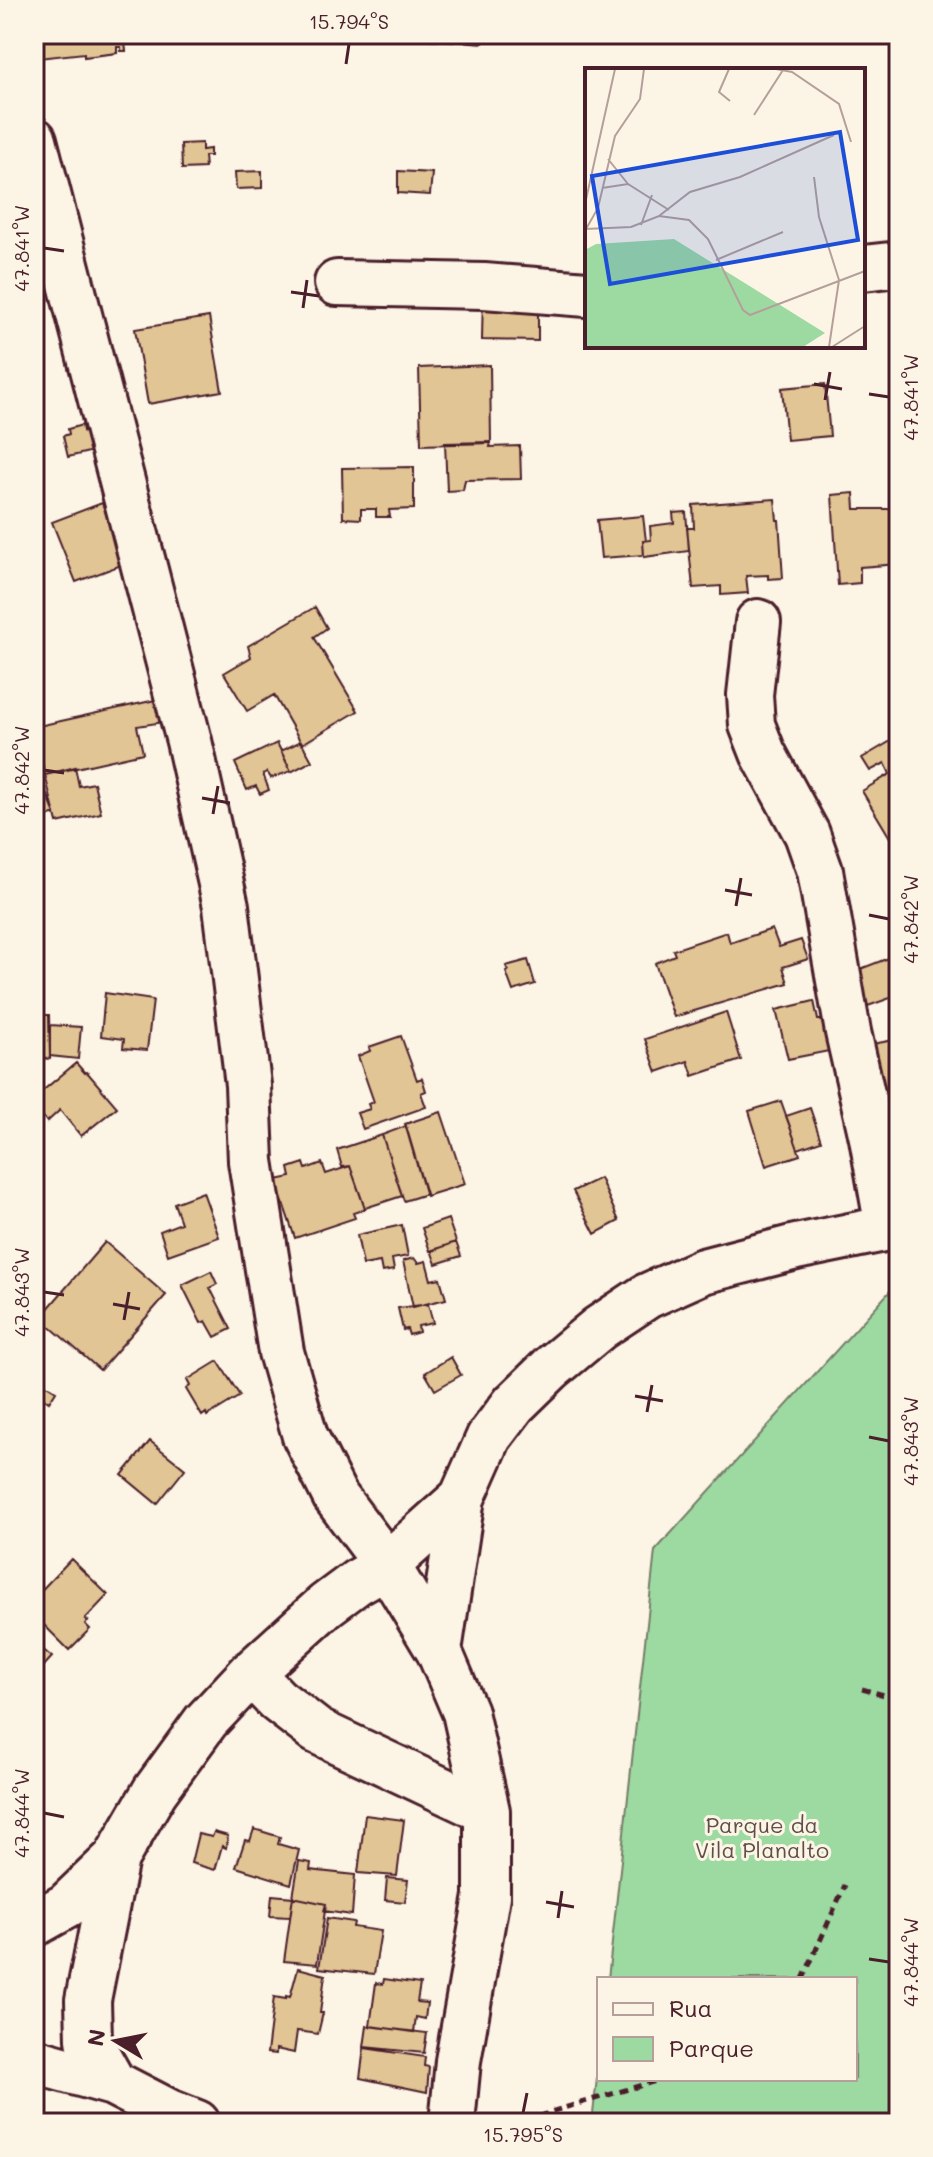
<svg xmlns="http://www.w3.org/2000/svg" width="933" height="2157" font-family="Mali,sans-serif">
<style>
.green{fill:#9ddaa2;stroke:#747c66;stroke-width:2}
.building{fill:#e1c595;stroke:#4a1f2b;stroke-width:2}
.lines{fill:none;stroke-linecap:round;stroke-linejoin:round}
.minor-casing{stroke:#4a1f2b;stroke-width:50}
.path{stroke:#4a1f2b;stroke-width:5;stroke-dasharray:8 6;stroke-linecap:butt}
.minor{stroke:#fcf5e5;stroke-width:44}
.ticks{fill:none;stroke:#4a1f2b;stroke-width:3}
.labels{text-anchor:middle;dominant-baseline:central;stroke-width:6;stroke-linejoin:round;paint-order:stroke}
.park-label{font-size:22px;fill:#5f4e49;stroke:#fcf5e5}
.inset-road{fill:none;stroke:#b59f9b;stroke-width:2}
.view{fill:#1d4ed8;fill-opacity:0.15;stroke:#1d4ed8;stroke-width:4}
.inset-edge{fill:none;stroke:#4a1f2b;stroke-width:4}
.neatline{fill:none;stroke:#4a1f2b;stroke-width:3}
.ticks-label{font-size:20px;text-anchor:middle;fill:#4a1f2b}
</style>
<rect width="100%" height="100%" fill="#fcf5e5"/>
<filter id="ink" filterUnits="userSpaceOnUse"><feTurbulence type="fractalNoise" baseFrequency=".0125" numOctaves="2"/><feDisplacementMap in="SourceGraphic" scale="16" xChannelSelector="R" yChannelSelector="G"/><feConvolveMatrix kernelMatrix="1 2 1 2 8 2 1 2 1" color-interpolation-filters="sRGB"/></filter>
<g filter="url(#ink)">
<!-- green -->
<path class="green" d="M899 1281V2123H592L599 2060V2079H855V1979H608L655 1551Z"/>
<!-- building -->
<path class="building" d="M36 34H124L126 51H121V47H117V53L84 57V53L39 58Z
M407 34H448L447 40 407 38Z
M448 34H499V40H484L483 43 447 40Z
M202 143V150L210 149V156H204L205 168 182 169 181 144Z
M262 171V188L236 189 235 172Z
M398 171 432 173 430 195 398 193Z
M483 291 538 293V341L482 340Z
M209 317 222 391 148 404 135 329Z
M490 365 491 443 421 445 419 368Z
M825 384 830 436 787 440 782 388Z
M82 425 83 431 88 429 93 451 68 457 63 436 69 434 68 429Z
M445 443 491 442 490 447 520 446 521 479 465 480 463 490 447 491Z
M414 467V509L389 510 390 517H376V509H361V519L343 518 342 468Z
M854 493 855 509H899V564L860 567V583L838 585 832 495Z
M775 499 777 520H779L783 578 768 579V575L746 576 748 593 721 595V586L693 588 687 528H694L693 505Z
M102 503 124 564 76 582 52 522Z
M686 512 689 551 644 557 643 541 651 540 650 526 674 523 673 513Z
M643 516 646 541H643L644 555 601 558 597 520Z
M315 607 327 628 314 637 358 711 302 744 274 695 247 711 224 673 251 657 248 646Z
M160 699 164 722 137 726 143 753 45 775 34 727Z
M896 738 899 742 898 851 862 791 890 774 885 763 870 771 862 758Z
M301 741 312 761 291 772 281 751Z
M277 743 291 771 271 778 267 772 263 774 269 790 260 794 256 786 247 790 235 763Z
M75 767 79 786 94 783 101 813 57 823 45 775Z
M40 777 55 814 34 822V779Z
M772 929 779 947 801 940 808 959 783 967 788 983 674 1017 655 963 675 955 673 950 727 932 730 943Z
M899 954V1006L896 1007 893 997 868 1006 855 971Z
M528 960 535 984 513 991 506 972 508 971 506 966Z
M105 993 153 1000 147 1050 123 1048 124 1039 101 1036Z
M814 1001 818 1020H821L828 1038 829 1051 788 1059 776 1010Z
M726 1012 741 1060 693 1076 688 1061 657 1072 645 1039Z
M41 1015H49L50 1059 39 1058Z
M50 1025 81 1027 78 1059 50 1056Z
M401 1036 417 1080 422 1078 426 1091 421 1093 426 1107 363 1129 357 1113 370 1109 368 1104 374 1102 358 1056 370 1051 369 1047Z
M899 1039V1091L893 1093 899 1107 875 1114 862 1046Z
M76 1063 85 1073 87 1072 117 1107 81 1136 60 1110 47 1122 34 1105V1098Z
M781 1101 800 1155 766 1166 749 1111Z
M810 1108 821 1141 798 1149 786 1116Z
M441 1112 465 1184 426 1196 405 1124Z
M406 1126 426 1194 404 1201 382 1135Z
M382 1135 402 1196 365 1208 350 1166 342 1167 337 1150Z
M304 1163 306 1169 322 1163 326 1174 350 1166 365 1209 353 1213 355 1218 295 1238 280 1194 276 1196 271 1181 291 1177 289 1168Z
M600 1178 619 1221 595 1234 573 1191Z
M203 1192 219 1237 168 1255 160 1231 181 1223 174 1203Z
M448 1219 456 1242 430 1251 422 1228Z
M402 1225 408 1256 392 1259 394 1270 382 1272 380 1262 363 1265 357 1235Z
M105 1242 166 1295 100 1370 40 1318Z
M456 1242 461 1256 436 1264 432 1253 434 1250Z
M414 1258 418 1263 426 1261 431 1280 440 1278 446 1299 413 1307 403 1261Z
M211 1271 217 1284 210 1288 231 1329 215 1337 206 1321 201 1323 182 1285Z
M428 1304 433 1323 418 1326 419 1332 409 1335 407 1329 403 1330 398 1308Z
M451 1357 461 1375 435 1390 425 1373Z
M218 1361 240 1396 207 1416 206 1413 202 1416 186 1389 190 1386 187 1380Z
M37 1379 56 1391 49 1402 34 1392Z
M150 1441 185 1469 157 1504 122 1475Z
M71 1559 108 1595 85 1619 88 1621 85 1624 90 1629 69 1650 34 1615V1598Z
M34 1642 52 1657 34 1677Z
M365 1815 404 1820 397 1876 358 1873Z
M254 1829 280 1837 278 1844 299 1850 291 1884 236 1867 245 1840 250 1841Z
M214 1832 228 1836 226 1848 222 1846 215 1870 191 1863 198 1834 212 1837Z
M299 1861 311 1863 310 1870 355 1875 352 1915 324 1911 326 1904 293 1897Z
M387 1878 408 1880 405 1902 385 1900Z
M272 1895 293 1897 290 1917 270 1916Z
M293 1897 326 1904 317 1964 284 1961Z
M327 1918 354 1922 353 1927 381 1931 374 1974 319 1968Z
M298 1968 325 1975 320 2013H323L318 2034 297 2031 294 2053 276 2049V2054L267 2053 274 1997 286 1999V1996L290 1997Z
M384 1979 420 1984 417 2002 427 2003 425 2019 416 2017 414 2032 370 2026 376 1983 383 1984Z
M367 2026 427 2033 424 2053 364 2047Z
M364 2048 425 2057 424 2066 429 2067 427 2092 360 2078Z"/>
<g class="lines">
<!-- minor casing -->
<g class="minor-casing">
<path id="minor" d="M34 140 189 741 226 906 248 1085 251 1161 281 1352 305 1436 335 1496 387 1565 439 1651
M863 268 899 264
M337 283 484 286 587 294
M758 622 750 695 752 725 763 753 807 834 820 871 848 1032 872 1138 888 1228
M251 1673 277 1700 317 1731 487 1811
M34 1924 66 1906 116 1858
M34 2061 113 2083 169 2112 197 2123
M113 2083 89 2040 88 2000 116 1858 155 1791 206 1721 251 1673 326 1605 357 1582 387 1565 462 1498
M452 2123 458 2061 487 1896V1811L465 1712 439 1651 462 1498 489 1437 514 1404 551 1368 599 1328 647 1296 703 1271 796 1247 899 1226"/>
</g>
<!-- path -->
<path class="path" d="M862 1689 899 1699
M803 1979 845 1885
M527 2123 550 2112 663 2079"/>
<!-- minor -->
<use href="#minor" class="minor"/>
</g>
</g>
<!-- ticks -->
<path class="ticks" d="M346 64 349 44M44 248 64 251M291 292 319 296M303 308 307 280M814 384 842 389M869 394 889 397M825 400 830 372M44 770 64 773M202 798 230 803M213 814 218 786M725 890 752 895M736 906 741 878M869 915 889 919M44 1292 64 1295M113 1304 140 1309M124 1320 129 1292M635 1396 663 1401M647 1412 652 1385M869 1437 889 1441M44 1813 64 1817M546 1902 574 1907M558 1918 562 1891M869 1959 889 1962M523 2113 527 2093"/>
<g class="labels">
<!-- park labels -->
<g class="park-label">
<text x="762" y="1824">Parque da<tspan x="762" dy="25">Vila Planalto</tspan></text>
</g>
</g>
<!-- overview -->
<g transform="translate(585 68)">
<rect width="280" height="280" fill="#fcf5e5"/>
<path d="M89 171 240 265 218 279H0V182L11 176Z" fill="#9ddaa2"/>
<path class="inset-road" d="M144 1 134 24 145 33M191 1 207 4 254 36 266 74M169 47 198 2M23 91 43 116M229 109 234 149 254 212 244 279M17 120 43 116 84 142M0 136 30 1M74 148 105 124 155 109 249 67M56 157 67 127M0 161 46 159 74 148 104 152 123 171 158 242 165 247 280 203M1 161 13 140 30 68 55 31 59 1M131 192 198 164M247 279 280 258"/>
<path class="view" d="M255 64 273 172 25 216 7 108Z"/>
<rect width="280" height="280" class="inset-edge"/>
</g>
<!-- margin -->
<rect width="933" height="2157" fill="none" stroke="#fcf5e5" stroke-width="88"/>
<!-- legend -->
<rect x="597" y="1977" width="260" height="104" fill="#fcf5e5" stroke="#b59f9b" stroke-width="2"/>
<rect x="613" y="2003" width="40" height="12" fill="#fcf5e5" stroke="#b59f9b" stroke-width="2"/>
<text x="669" y="2017" font-size="24" fill="#4a1f2b">Rua</text>
<rect x="613" y="2037" width="40" height="24" fill="#9ddaa2" stroke="#b59f9b" stroke-width="2"/>
<text x="669" y="2057" font-size="24" fill="#4a1f2b">Parque</text>
<!-- north arrow -->
<g transform="translate(116 2041) rotate(280)" stroke="#fcf5e5" stroke-width="6" paint-order="stroke">
<path d="M0-6L14 30L0 20L-14 30Z" fill="#4a1f2b"/>
<text y="-12" font-size="22" font-weight="bold" text-anchor="middle" fill="#4a1f2b">N</text>
</g>
<rect x="44" y="44" width="845" height="2069" class="neatline"/>
<g class="ticks-label">
<text x="349" y="29">15.794°S</text>
<text transform="translate(22 248) rotate(-90)" y="7">47.841°W</text>
<text transform="translate(911 397) rotate(-90)" y="7">47.841°W</text>
<text transform="translate(22 770) rotate(-90)" y="7">47.842°W</text>
<text transform="translate(911 919) rotate(-90)" y="7">47.842°W</text>
<text transform="translate(22 1292) rotate(-90)" y="7">47.843°W</text>
<text transform="translate(911 1441) rotate(-90)" y="7">47.843°W</text>
<text transform="translate(22 1813) rotate(-90)" y="7">47.844°W</text>
<text transform="translate(911 1962) rotate(-90)" y="7">47.844°W</text>
<text x="523" y="2142">15.795°S</text>
</g>
</svg>
